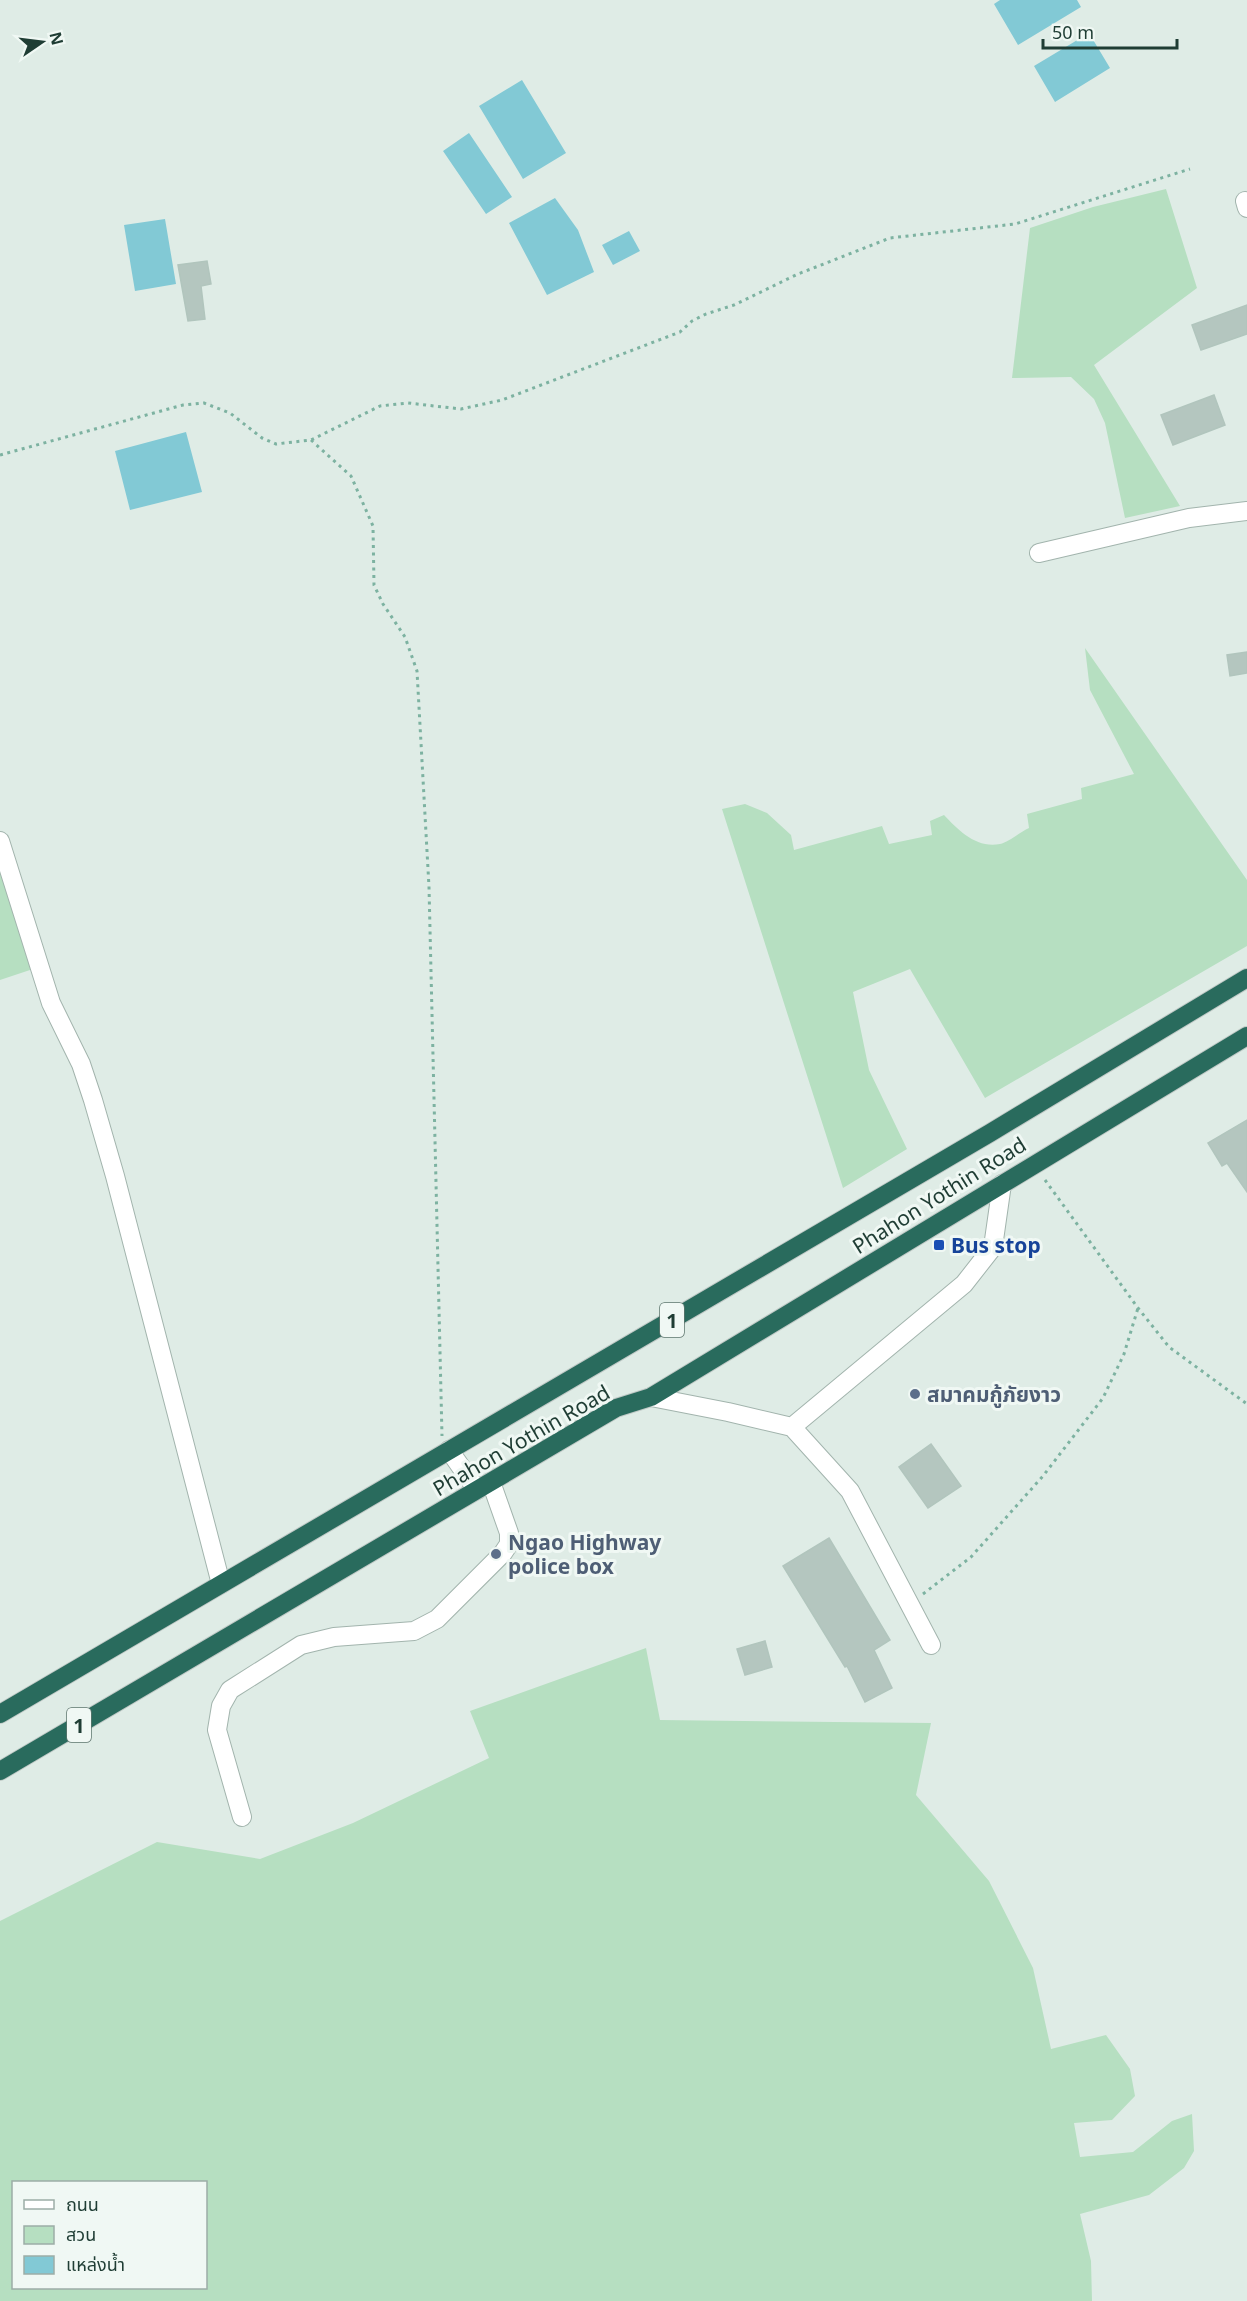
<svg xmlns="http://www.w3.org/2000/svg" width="1247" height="2301" font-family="'Noto Sans','Noto Sans Thai',sans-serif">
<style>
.green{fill:#b6dfc1;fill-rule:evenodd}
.water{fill:#82c9d5}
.building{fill:#b4c6bf;stroke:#b1c5bd;stroke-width:1.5}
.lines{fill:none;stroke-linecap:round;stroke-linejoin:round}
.minor-casing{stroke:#a2b4ad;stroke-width:20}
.highway-casing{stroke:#c0c9c6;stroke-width:20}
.path{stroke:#7db2a1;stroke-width:3;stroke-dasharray:3 4.5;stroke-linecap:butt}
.minor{stroke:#fff;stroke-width:18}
.highway{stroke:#296b5d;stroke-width:18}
.transit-dot{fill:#1a4fb4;stroke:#f0f8f4;stroke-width:2}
.service-dot{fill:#5c6f8a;stroke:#f0f8f4;stroke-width:2}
.labels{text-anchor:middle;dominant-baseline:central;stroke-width:6;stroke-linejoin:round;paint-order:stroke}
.shield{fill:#f0f8f4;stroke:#5e756e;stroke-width:1.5}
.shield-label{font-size:20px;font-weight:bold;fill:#1f3d34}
.street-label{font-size:21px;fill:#1f3d34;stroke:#f0f8f4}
.transit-label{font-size:21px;font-weight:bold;fill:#164399;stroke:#f0f8f4;text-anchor:start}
.service-label{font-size:21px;font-weight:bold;fill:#4e5e75;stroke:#f0f8f4;text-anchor:start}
</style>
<rect width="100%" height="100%" fill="#dfece6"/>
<!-- green -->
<path class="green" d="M1166 189 1197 288 1094 365 1180 506 1125 518 1105 423 1094 399 1071 377 1012 378 1030 228 1093 207Z
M1085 648 1247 880V946L985 1098 910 969 853 992 869 1070 907 1149 843 1188 722 809 745 804 767 813 791 835 794 850 882 826 889 844 932 835 930 821 944 815C958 830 977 849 1000 844 1009 842 1020 832 1029 828L1027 814 1082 799 1081 788 1134 774 1090 690Z
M0 859 33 969 0 980Z
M646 1648 660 1720 931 1723 916 1795 989 1881 1033 1968 1051 2049 1106 2035 1130 2069 1135 2096 1112 2120 1074 2123 1080 2157 1133 2152 1172 2121 1192 2114 1194 2151 1184 2168 1149 2195 1080 2214 1091 2261 1092 2301H0V1921L157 1842 260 1859 353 1823 489 1758 470 1711ZM14 2182H206V2288H14Z"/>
<!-- water -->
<path class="water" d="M1000 0H1077L1081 7 1018 45 994 4Z
M1089 33 1110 68 1055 102 1034 66Z
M522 80 566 153 523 179 479 106Z
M469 133 512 197 486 214 443 151Z
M555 198 578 230 594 272 547 295 509 223Z
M165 219 176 284 135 291 124 225Z
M629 231 640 251 613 265 602 245Z
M186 432 202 492 130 510 115 451Z"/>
<!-- building -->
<path class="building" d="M207 261 211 284 201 286 205 319 188 321 178 265Z
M1247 305V334L1201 350 1192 325Z
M1214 395 1225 425 1173 445 1161 415Z
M1247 652V673L1230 676 1227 655Z
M1247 1120V1192L1227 1163 1222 1166 1208 1143Z
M931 1444 961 1486 928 1508 899 1467Z
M829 1538 890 1640 874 1650 892 1688 865 1702 847 1666 845 1667 783 1566Z
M765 1641 772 1667 745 1675 737 1649Z"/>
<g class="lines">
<!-- minor casing -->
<g class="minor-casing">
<path id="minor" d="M1245 201 1247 208
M1039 553 1189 518 1247 511
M0 841 51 1003 81 1064 93 1100 115 1176 221 1584
M651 1397 728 1412 792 1427 964 1284 993 1247 1002 1184
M792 1427 850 1491 931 1645
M449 1450 477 1490
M242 1817 217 1730 221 1706 230 1690 301 1645 334 1637 414 1631 437 1619 503 1553 509 1544V1533L491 1482"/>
</g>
<!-- highway casing -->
<g class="highway-casing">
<path id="highway" d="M0 1714 990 1133 1247 978
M0 1771 616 1408 651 1397 1247 1036"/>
</g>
<!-- path -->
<path class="path" d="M311 440 351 476 373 526 374 585 383 604 405 637 417 671 429 887 442 1436
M0 455 183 405 204 403 230 413 262 438 276 444 311 440 380 406 408 403 461 409 502 400 680 332 692 321 706 314 734 305 798 274 890 238 1015 224 1190 169
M1045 1180 1138 1308 1169 1347 1247 1404
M923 1594 971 1557 1043 1476 1103 1398 1124 1354 1138 1308"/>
<!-- minor -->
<use href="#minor" class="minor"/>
<!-- highway -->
<use href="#highway" class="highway"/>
</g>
<!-- markers -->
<rect class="transit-dot" x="933" y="1239" width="12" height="12" rx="3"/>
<g class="service-dot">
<circle cx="915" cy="1394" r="6"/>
<circle cx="496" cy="1554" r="6"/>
</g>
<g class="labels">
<!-- shield labels -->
<g class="shield">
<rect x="660" y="1303" width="24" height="34" rx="4.5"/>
<rect x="67" y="1708" width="24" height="34" rx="4.5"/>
</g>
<g class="shield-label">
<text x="672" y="1320">1</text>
<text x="79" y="1725">1</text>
</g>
<!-- street labels -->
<g class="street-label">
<text transform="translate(939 1195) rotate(-32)">Phahon Yothin Road</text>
<text transform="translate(521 1440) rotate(-30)">Phahon Yothin Road</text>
</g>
<!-- transit labels -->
<g class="transit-label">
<text x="951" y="1245">Bus stop</text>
</g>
<!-- service labels -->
<g class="service-label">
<text x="927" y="1394">สมาคมกู้ภัยงาว</text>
<text x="508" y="1542">Ngao Highway<tspan x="508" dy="24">police box</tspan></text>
</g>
</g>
<!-- legend -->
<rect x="12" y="2181" width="195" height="108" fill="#f0f8f4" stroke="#9cada7" stroke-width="1.5"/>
<rect x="24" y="2200" width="30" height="9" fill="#ffffff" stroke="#9cada7" stroke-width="1.5"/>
<text x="66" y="2211" font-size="18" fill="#1f3d34">ถนน</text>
<rect x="24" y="2226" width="30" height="18" fill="#b6dfc1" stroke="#9cada7" stroke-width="1.5"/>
<text x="66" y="2241" font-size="18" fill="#1f3d34">สวน</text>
<rect x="24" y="2256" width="30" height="18" fill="#82c9d5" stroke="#9cada7" stroke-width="1.5"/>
<text x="66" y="2271" font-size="18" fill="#1f3d34">แหล่งน้ำ</text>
<!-- north arrow -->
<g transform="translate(42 42) rotate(76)" stroke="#f0f8f4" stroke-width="4.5" paint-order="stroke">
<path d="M0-4.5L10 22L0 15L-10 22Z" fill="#1f3d34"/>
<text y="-9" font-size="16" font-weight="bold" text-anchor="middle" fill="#1f3d34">N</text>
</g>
<!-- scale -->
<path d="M1043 39v9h134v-9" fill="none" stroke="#1f3d34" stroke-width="3"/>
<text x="1052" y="39" font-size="18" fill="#1f3d34" stroke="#f0f8f4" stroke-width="4.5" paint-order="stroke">50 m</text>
</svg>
